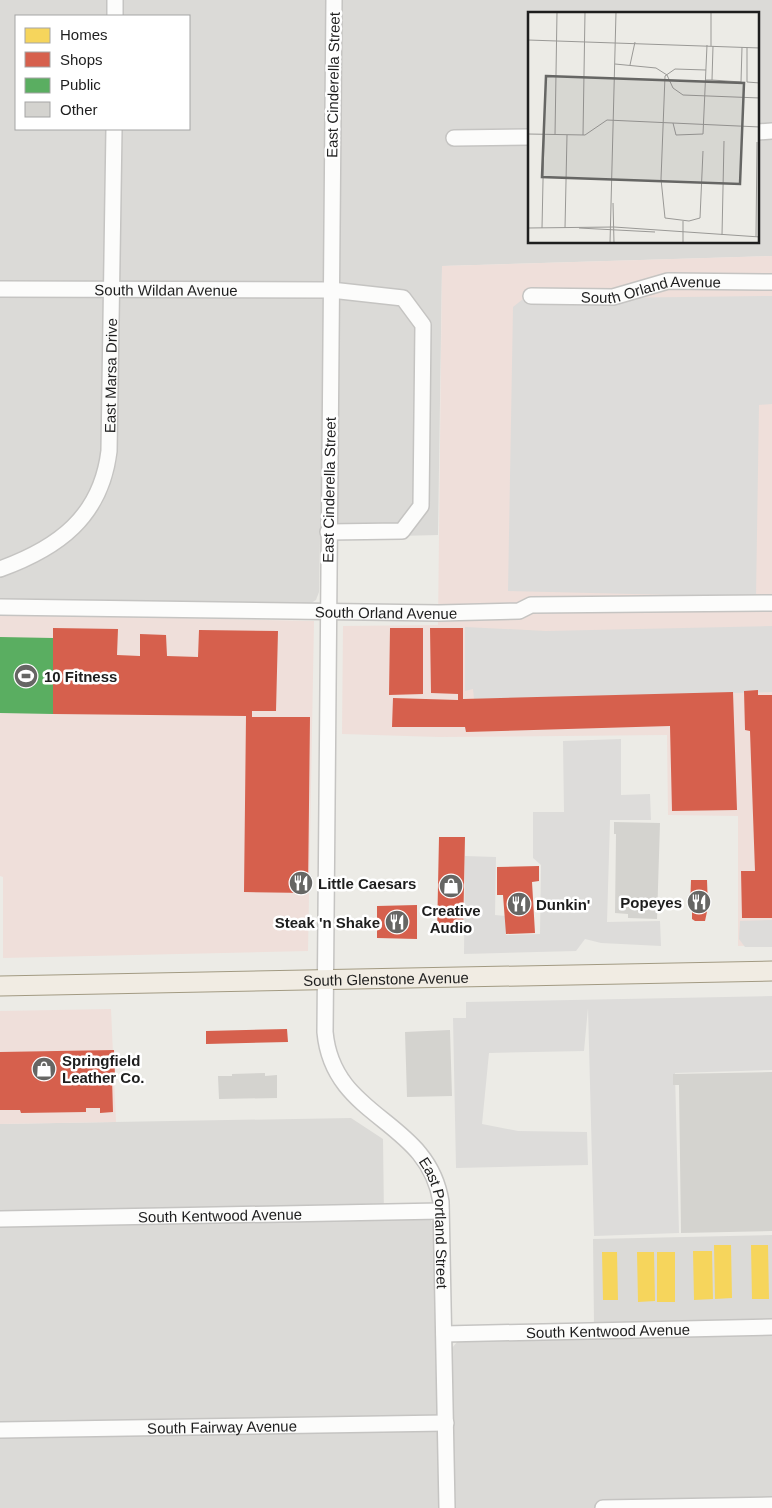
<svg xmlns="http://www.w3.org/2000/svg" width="772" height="1508" font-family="Helvetica,sans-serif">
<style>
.residential{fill:#dbdad7;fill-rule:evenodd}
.commercial{fill:#efdfda}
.parking{fill:#dddcda}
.homes{fill:#f6d55c}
.shops{fill:#d6604d}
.public{fill:#5aae61}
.building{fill:#d4d3cf}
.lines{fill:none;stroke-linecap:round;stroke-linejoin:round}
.minor-casing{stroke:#c5c4c2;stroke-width:18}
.major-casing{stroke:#a29a82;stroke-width:21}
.minor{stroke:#fcfcfb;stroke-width:15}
.major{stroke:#f1ece3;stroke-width:19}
.labels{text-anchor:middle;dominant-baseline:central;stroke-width:5;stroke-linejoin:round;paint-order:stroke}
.street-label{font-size:15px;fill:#1e1e1e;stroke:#fff}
.poi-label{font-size:15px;font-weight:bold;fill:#1e1e1e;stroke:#fff;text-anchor:start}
.inset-road{fill:none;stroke:#9a9996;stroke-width:1}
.view{fill:#666664;fill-opacity:0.15;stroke:#666664;stroke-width:2.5}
.inset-edge{fill:none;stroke:#1e1e1e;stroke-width:2.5}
</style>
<rect width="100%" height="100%" fill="#ecebe6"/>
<!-- residential -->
<path class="residential" d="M0 0H772V256L442 266 438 535 320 538 319 592 316 600 308 605 0 600V578L50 554 71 538 93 514 46 540 0 561V296L340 284 0 280ZM530 14H758V242H530ZM16 16H189V129H16Z
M351 1118 383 1139 384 1218H425L431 1220 433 1225 439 1508H0V1124Z
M772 1235V1319L594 1323 593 1239Z
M772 1335V1508H455L452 1348 457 1342Z"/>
<!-- commercial -->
<path class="commercial" d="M772 256V945L738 946V816L668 815 667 735 439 737 342 734 343 626 438 625 442 266Z
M0 614 314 621 308 951 3 958V877L0 876Z
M111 1009 116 1122 0 1124V1011Z"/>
<!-- parking -->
<path class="parking" d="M772 296V404L759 405 756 597 508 591 513 307 523 299Z
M772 626V692L474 699 473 689 465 691V627L546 631Z
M621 739V795L650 794 651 820H610L607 922 660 921 661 946 601 943 585 939 576 951 464 954 465 856 496 857 495 915 506 916V935L540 934 541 865 533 858V812H564L563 741Z
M772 920V947H745L739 939 740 921Z
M772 996V1070L675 1073 679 1233 594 1236 588 1008 584 1051 489 1053 482 1124 518 1131 587 1132 588 1165 456 1168 453 1018H466V1002Z"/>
<!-- homes -->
<path class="homes" d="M714 1245H731L732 1298 715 1299Z
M751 1245H768L769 1299H752Z
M693 1251H712L713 1299 694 1300Z
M602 1252H617L618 1300H603Z
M637 1252H654L655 1301 638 1302Z
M657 1252H675V1302H657Z"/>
<!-- shops -->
<path class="shops" d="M53 628 118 629 117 655 140 656V634L166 635 167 656 198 657 199 630 278 631 276 711H252V717H310L308 893 244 892 246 716 53 714Z
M390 628H423V694L389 695Z
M430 628H463V699L733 692 737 810 672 811 670 726 466 732 465 727H392L393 698 458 700V694L431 693Z
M758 690V695H772V918H742L741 871H755L750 731 745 730 744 691Z
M439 837H465L463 934H437Z
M539 866V881L532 882 535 933 506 934 503 895H497V867Z
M691 880H707L708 907 705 921H695L692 919V909H690Z
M417 905V939L377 938V906Z
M287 1029 288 1042 206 1044V1031Z
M114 1050 115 1076 112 1078 113 1112 100 1113V1108H86V1112L21 1113 20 1110H0V1052Z"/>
<!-- public -->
<path class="public" d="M0 637 53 638V714L0 713Z"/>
<!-- building -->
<path class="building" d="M614 822 660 823 657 919 628 918V914L615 913 616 834H614Z
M450 1030 452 1096 407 1097 405 1032Z
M772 1072V1231L681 1233 679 1085H673V1074Z
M265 1073V1076L277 1075V1098L219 1099 218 1076H232V1074Z"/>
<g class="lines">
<!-- minor casing -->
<g class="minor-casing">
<g id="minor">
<path id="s1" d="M334 0 325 1032C333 1120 428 1118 441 1202L447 1508"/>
<path d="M115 16V0"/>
<path d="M758 132 772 131"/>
<path d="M454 138 530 137"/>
<path id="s2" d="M0 289 331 290 403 298 423 325 421 506 402 531 328 532"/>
<path id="s3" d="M531 296 613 297 668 281 772 282"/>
<path id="s4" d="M0 569C58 548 101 517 109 451L114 129"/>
<path id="s5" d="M0 607 439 613 519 611 531 605 772 603"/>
<path id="s6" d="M0 1219 441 1211"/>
<path id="s7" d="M444 1334 772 1327"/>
<path id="s8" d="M0 1430 446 1423"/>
<path d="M603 1508 772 1505"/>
</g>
</g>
<!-- major casing -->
<g class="major-casing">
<g id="major">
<path id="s9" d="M0 986 772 971"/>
</g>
</g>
<!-- minor -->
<use href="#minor" class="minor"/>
<!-- major -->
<use href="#major" class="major"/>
</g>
<!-- icons -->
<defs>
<g id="stadium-disc" transform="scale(1.25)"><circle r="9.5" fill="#666664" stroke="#fff"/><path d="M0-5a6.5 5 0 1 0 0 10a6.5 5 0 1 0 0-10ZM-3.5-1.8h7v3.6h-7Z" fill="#fff"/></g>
<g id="restaurant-disc" transform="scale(1.25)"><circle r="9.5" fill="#666664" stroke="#fff"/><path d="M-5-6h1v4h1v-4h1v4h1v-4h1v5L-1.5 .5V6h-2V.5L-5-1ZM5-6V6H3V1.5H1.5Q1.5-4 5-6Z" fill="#fff"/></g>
<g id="shop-disc" transform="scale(1.25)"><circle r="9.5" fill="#666664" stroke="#fff"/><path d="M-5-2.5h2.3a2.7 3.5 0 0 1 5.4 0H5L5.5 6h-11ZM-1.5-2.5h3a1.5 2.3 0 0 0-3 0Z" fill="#fff"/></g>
</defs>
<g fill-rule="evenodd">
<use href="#stadium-disc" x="26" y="676"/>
<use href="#restaurant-disc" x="301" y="883"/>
<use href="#shop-disc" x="451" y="886"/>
<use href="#restaurant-disc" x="699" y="902"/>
<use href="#restaurant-disc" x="519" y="904"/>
<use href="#restaurant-disc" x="397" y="922"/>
<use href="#shop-disc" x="44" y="1069"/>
</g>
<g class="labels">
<!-- street labels -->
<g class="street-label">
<text transform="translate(333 85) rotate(-89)">East Cinderella Street</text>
<text stroke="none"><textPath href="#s2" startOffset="166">South Wildan Avenue</textPath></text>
<text stroke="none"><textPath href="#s3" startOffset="121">South Orland Avenue</textPath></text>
<text stroke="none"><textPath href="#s4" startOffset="246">East Marsa Drive</textPath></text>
<text transform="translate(329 490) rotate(-89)">East Cinderella Street</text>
<text stroke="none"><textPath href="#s5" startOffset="386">South Orland Avenue</textPath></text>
<text stroke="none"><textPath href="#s9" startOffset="386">South Glenstone Avenue</textPath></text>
<text stroke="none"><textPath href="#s6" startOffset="220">South Kentwood Avenue</textPath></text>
<text stroke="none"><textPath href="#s1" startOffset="1264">East Portland Street</textPath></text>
<text stroke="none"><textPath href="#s7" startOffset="164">South Kentwood Avenue</textPath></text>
<text stroke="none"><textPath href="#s8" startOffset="222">South Fairway Avenue</textPath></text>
</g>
<!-- poi labels -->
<g class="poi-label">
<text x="44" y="676">10 Fitness</text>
<text x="318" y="883">Little Caesars</text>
<text x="682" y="902" text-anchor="end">Popeyes</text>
<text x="536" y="904">Dunkin'</text>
<text x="451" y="910" text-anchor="middle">Creative<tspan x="451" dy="17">Audio</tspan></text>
<text x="380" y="922" text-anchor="end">Steak 'n Shake</text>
<text x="62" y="1060">Springfield<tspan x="62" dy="17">Leather Co.</tspan></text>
</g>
</g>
<!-- overview -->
<g transform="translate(528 12)">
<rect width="231" height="231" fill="#ecebe6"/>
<path class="inset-road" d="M0 28 232 36M183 34V0M219 35V70L232 71M87 52 128 56 139 63 145 76 155 83 232 86M102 53 107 30M178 68H184L185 34M184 68 213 70 214 35M145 111 148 123 175 122 179 33M0 122 57 123 79 108 232 115M27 123 29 0M55 123 57 0M175 139 172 206 161 209 137 206 133 167 137 64 147 57 178 58M85 191 86 231M155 209V231M0 216 86 215 232 225M14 216 16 122M37 216 39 123M51 216 127 220M194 223 196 129M228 225 229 130M82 231 88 0"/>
<path class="view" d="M18 64 216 71 212 172 14 165Z"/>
<rect width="231" height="231" class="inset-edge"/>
</g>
<!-- legend -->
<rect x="15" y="15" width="175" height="115" fill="#ffffff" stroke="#a5a5a5"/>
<rect x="25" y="28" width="25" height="15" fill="#f6d55c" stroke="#a5a5a5"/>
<text x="60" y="40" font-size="15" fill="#1e1e1e">Homes</text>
<rect x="25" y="52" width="25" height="15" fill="#d6604d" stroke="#a5a5a5"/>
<text x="60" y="65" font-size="15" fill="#1e1e1e">Shops</text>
<rect x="25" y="78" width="25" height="15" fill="#5aae61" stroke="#a5a5a5"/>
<text x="60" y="90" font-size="15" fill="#1e1e1e">Public</text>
<rect x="25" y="102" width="25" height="15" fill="#d4d3cf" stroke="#a5a5a5"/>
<text x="60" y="115" font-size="15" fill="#1e1e1e">Other</text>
</svg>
